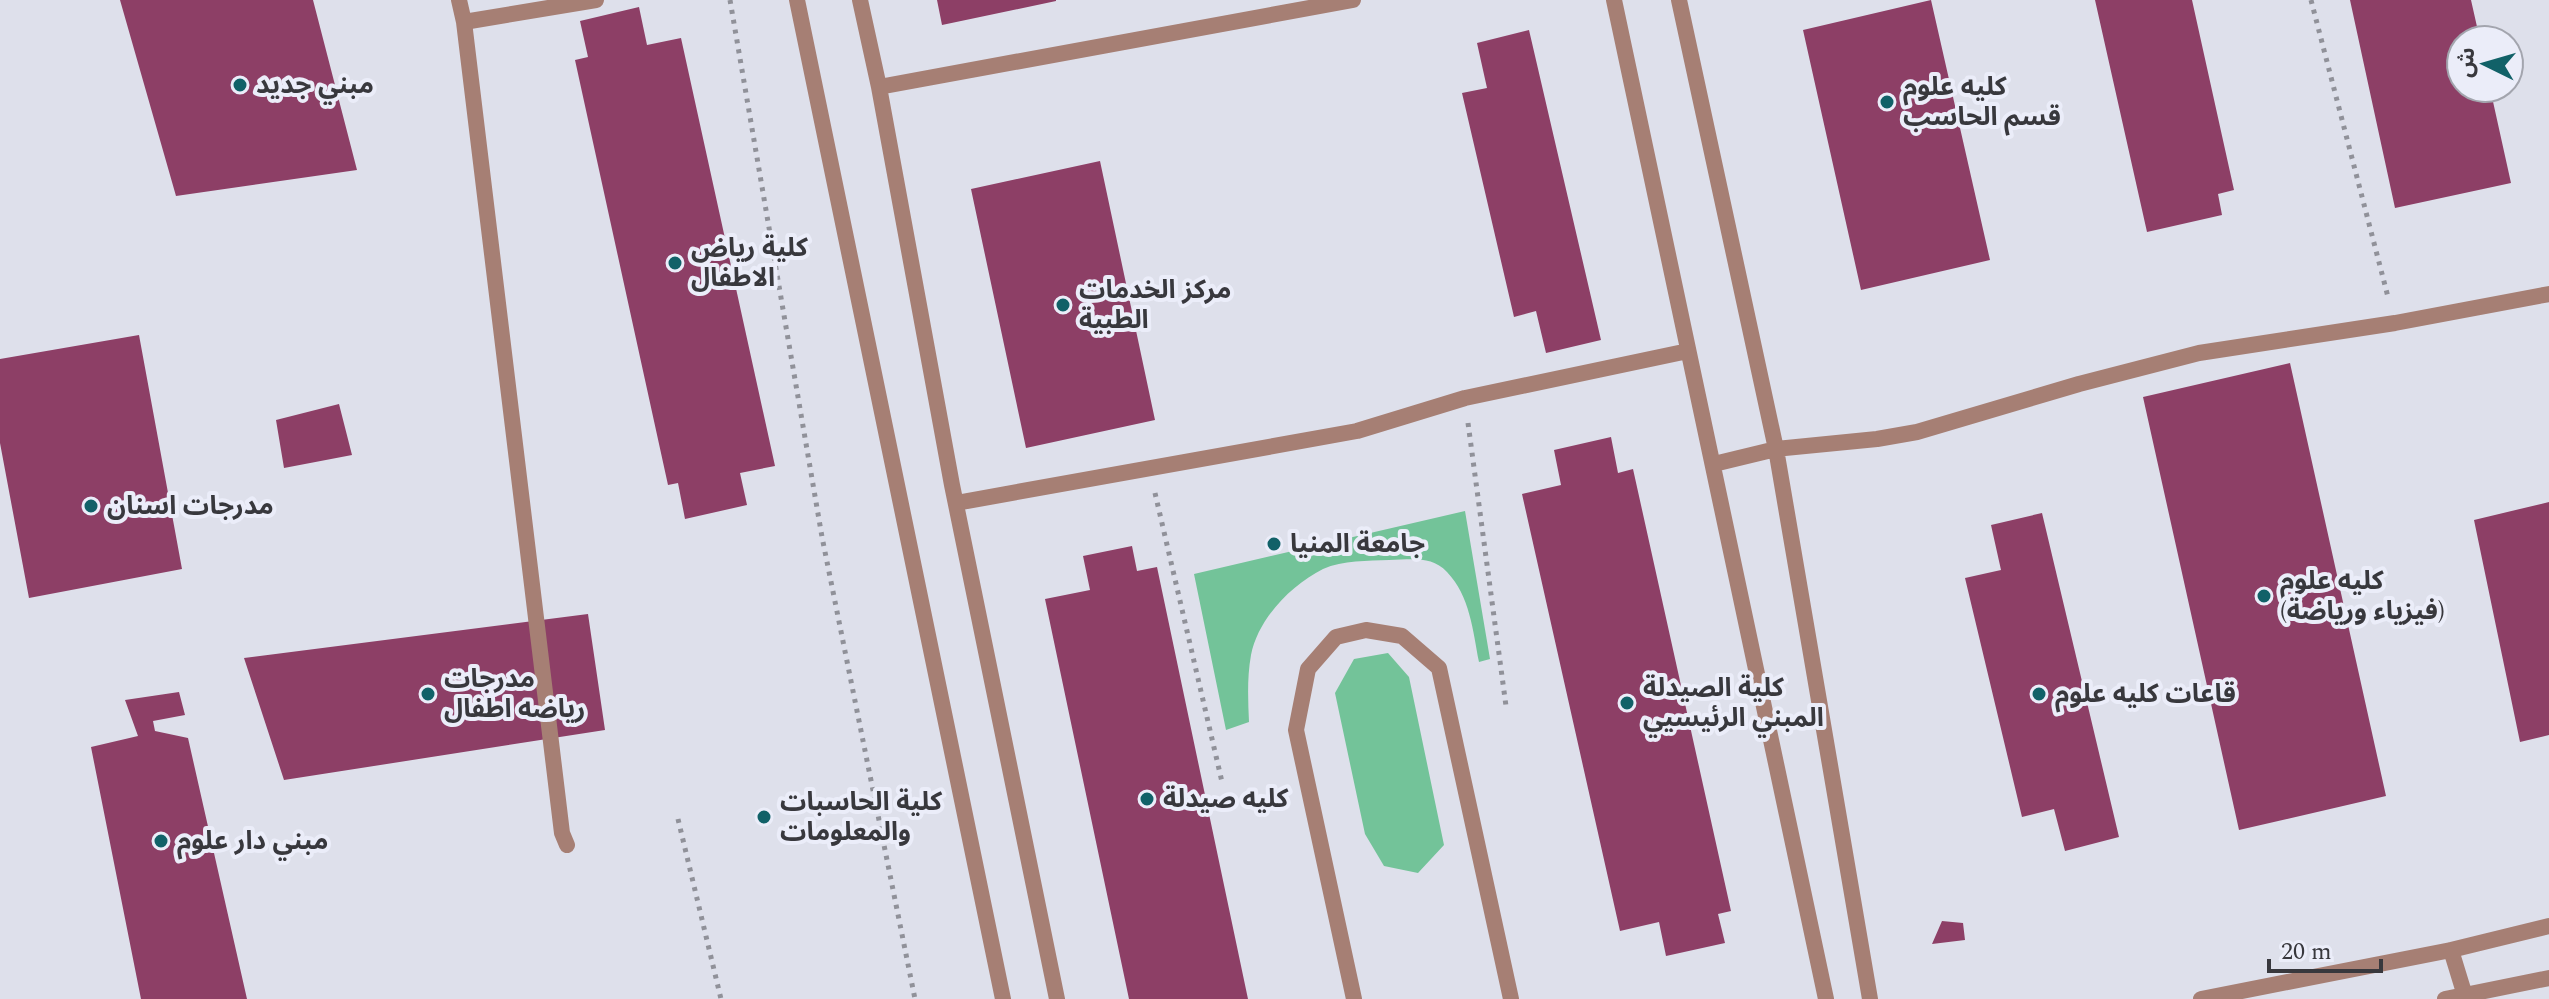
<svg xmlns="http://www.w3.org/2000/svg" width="2549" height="999" font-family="Spectral,'Noto Sans Arabic',serif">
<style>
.green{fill:#73c399}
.building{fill:#8d3f66}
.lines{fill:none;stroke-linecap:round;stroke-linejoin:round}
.path{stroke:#909199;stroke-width:5;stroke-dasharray:4 6;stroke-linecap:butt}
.service{stroke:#a67f74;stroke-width:16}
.minor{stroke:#a67f74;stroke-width:16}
.poi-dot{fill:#116168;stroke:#ebedf9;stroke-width:3}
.labels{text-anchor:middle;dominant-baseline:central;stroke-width:8;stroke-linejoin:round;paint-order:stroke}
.poi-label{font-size:26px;font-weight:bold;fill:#38383d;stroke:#ebedf9;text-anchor:start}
</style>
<rect width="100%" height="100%" fill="#dee0eb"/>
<!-- green -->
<path class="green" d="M1465 511 1490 659 1479 662C1473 631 1470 596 1447 572 1431 555 1410 560 1389 560 1368 561 1343 560 1323 569 1291 585 1258 619 1251 655 1247 677 1248 700 1249 722L1226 730 1194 574Z
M1388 653 1409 677 1444 845 1418 873 1384 866 1365 834 1335 693 1354 659Z"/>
<!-- building -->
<path class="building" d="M120 0H313L357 170 176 196Z
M937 0H1056V1L942 25Z
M1931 0 1990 260 1861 290 1803 30Z
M2095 0H2192L2234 190 2218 194 2222 215 2147 232Z
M2350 0H2471L2480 40H2461V88H2490L2511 183 2395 208Z
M639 7 647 45 681 38 775 466 740 473 747 505 685 519 678 483 668 485 575 60 588 57 580 21Z
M1529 30 1601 340 1546 353 1536 311 1514 317 1462 93 1487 88 1477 43Z
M1100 161 1155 420 1026 448 971 189Z
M139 335 182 569 29 598 0 443V359Z
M2290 363 2386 796 2239 830 2143 397Z
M339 404 352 455 284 468 276 420Z
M1611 437 1618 473 1633 469 1731 911 1718 914 1725 943 1666 956 1659 922 1620 931 1522 494 1561 485 1554 450Z
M2549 502V735L2520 742 2474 520Z
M2042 513 2119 837 2065 851 2054 809 2022 817 1965 578 2001 570 1991 525Z
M1132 546 1137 571 1157 567 1248 999H1129L1045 599 1090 590 1083 556Z
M588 614 605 730 284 780 244 658Z
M179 692 185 715 153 721 155 731 188 738 247 999H141L91 747 138 736 125 700Z
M1942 921 1963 923 1965 940 1932 944Z"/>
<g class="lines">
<!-- path -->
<path class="path" d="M730 0 822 537 915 999
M2311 0 2388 297
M1468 423 1506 706
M1155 493 1222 782
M678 819 721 999"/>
<!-- service -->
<path class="service" d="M797 0 1003 999
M860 0 879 87 952 485 1057 999
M1614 0 1826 999
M1679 0 1776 449 1870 999
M879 87 1353 0
M1714 464 1776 449 1877 439 1917 432 2079 384 2199 353 2395 323 2549 294
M956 503 1357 431 1465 398 1688 351
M2451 950 2466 999
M1354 999 1296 730 1308 669 1336 637 1366 630 1402 636 1439 668 1511 999
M2201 999 2451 950 2549 926
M2445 999 2549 978"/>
<!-- minor -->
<path class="minor" d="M459 0 464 22 562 833 567 845
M464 22 596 0"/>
</g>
<!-- markers -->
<g class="poi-dot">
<circle cx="240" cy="85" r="8"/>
<circle cx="1887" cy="102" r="8"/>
<circle cx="675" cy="263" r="8"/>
<circle cx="1063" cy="305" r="8"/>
<circle cx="91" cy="506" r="8"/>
<circle cx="1274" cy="544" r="8"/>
<circle cx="2264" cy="596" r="8"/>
<circle cx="428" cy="694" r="8"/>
<circle cx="2039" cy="694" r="8"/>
<circle cx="1627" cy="703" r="8"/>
<circle cx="1147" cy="799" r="8"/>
<circle cx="764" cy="817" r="8"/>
<circle cx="161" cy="841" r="8"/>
</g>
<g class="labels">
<!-- poi labels -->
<g class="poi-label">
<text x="256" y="85">مبني جديد</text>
<text x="1903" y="87">كليه علوم<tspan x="1903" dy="30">قسم الحاسب</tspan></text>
<text x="691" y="248">كلية رياض<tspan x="691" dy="30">الاطفال</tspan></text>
<text x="1079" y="290">مركز الخدمات<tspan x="1079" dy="30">الطبية</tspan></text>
<text x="107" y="506">مدرجات اسنان</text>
<text x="1290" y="544">جامعة المنيا</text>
<text x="2280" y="581">كليه علوم<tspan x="2280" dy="30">(فيزياء ورياضة)</tspan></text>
<text x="444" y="679">مدرجات<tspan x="444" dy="30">رياضه اطفال</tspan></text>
<text x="1643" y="688">كلية الصيدلة<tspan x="1643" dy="30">المبني الرئيسيي</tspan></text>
<text x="2055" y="694">قاعات كليه علوم</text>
<text x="1163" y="799">كليه صيدلة</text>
<text x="780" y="802">كلية الحاسبات<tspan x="780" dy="30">والمعلومات</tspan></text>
<text x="177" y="841">مبني دار علوم</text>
</g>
</g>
<!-- north arrow -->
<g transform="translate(2485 64) rotate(275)"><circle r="38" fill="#ebedf9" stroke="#a3a5ae" stroke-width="2"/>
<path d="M0-6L14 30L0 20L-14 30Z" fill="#116168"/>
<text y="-12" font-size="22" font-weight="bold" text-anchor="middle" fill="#38383d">ش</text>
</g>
<!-- scale -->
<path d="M2269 959v12h112v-12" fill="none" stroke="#38383d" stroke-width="4"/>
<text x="2281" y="959" font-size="24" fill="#38383d" stroke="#ebedf9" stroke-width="6" paint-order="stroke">20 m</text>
</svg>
